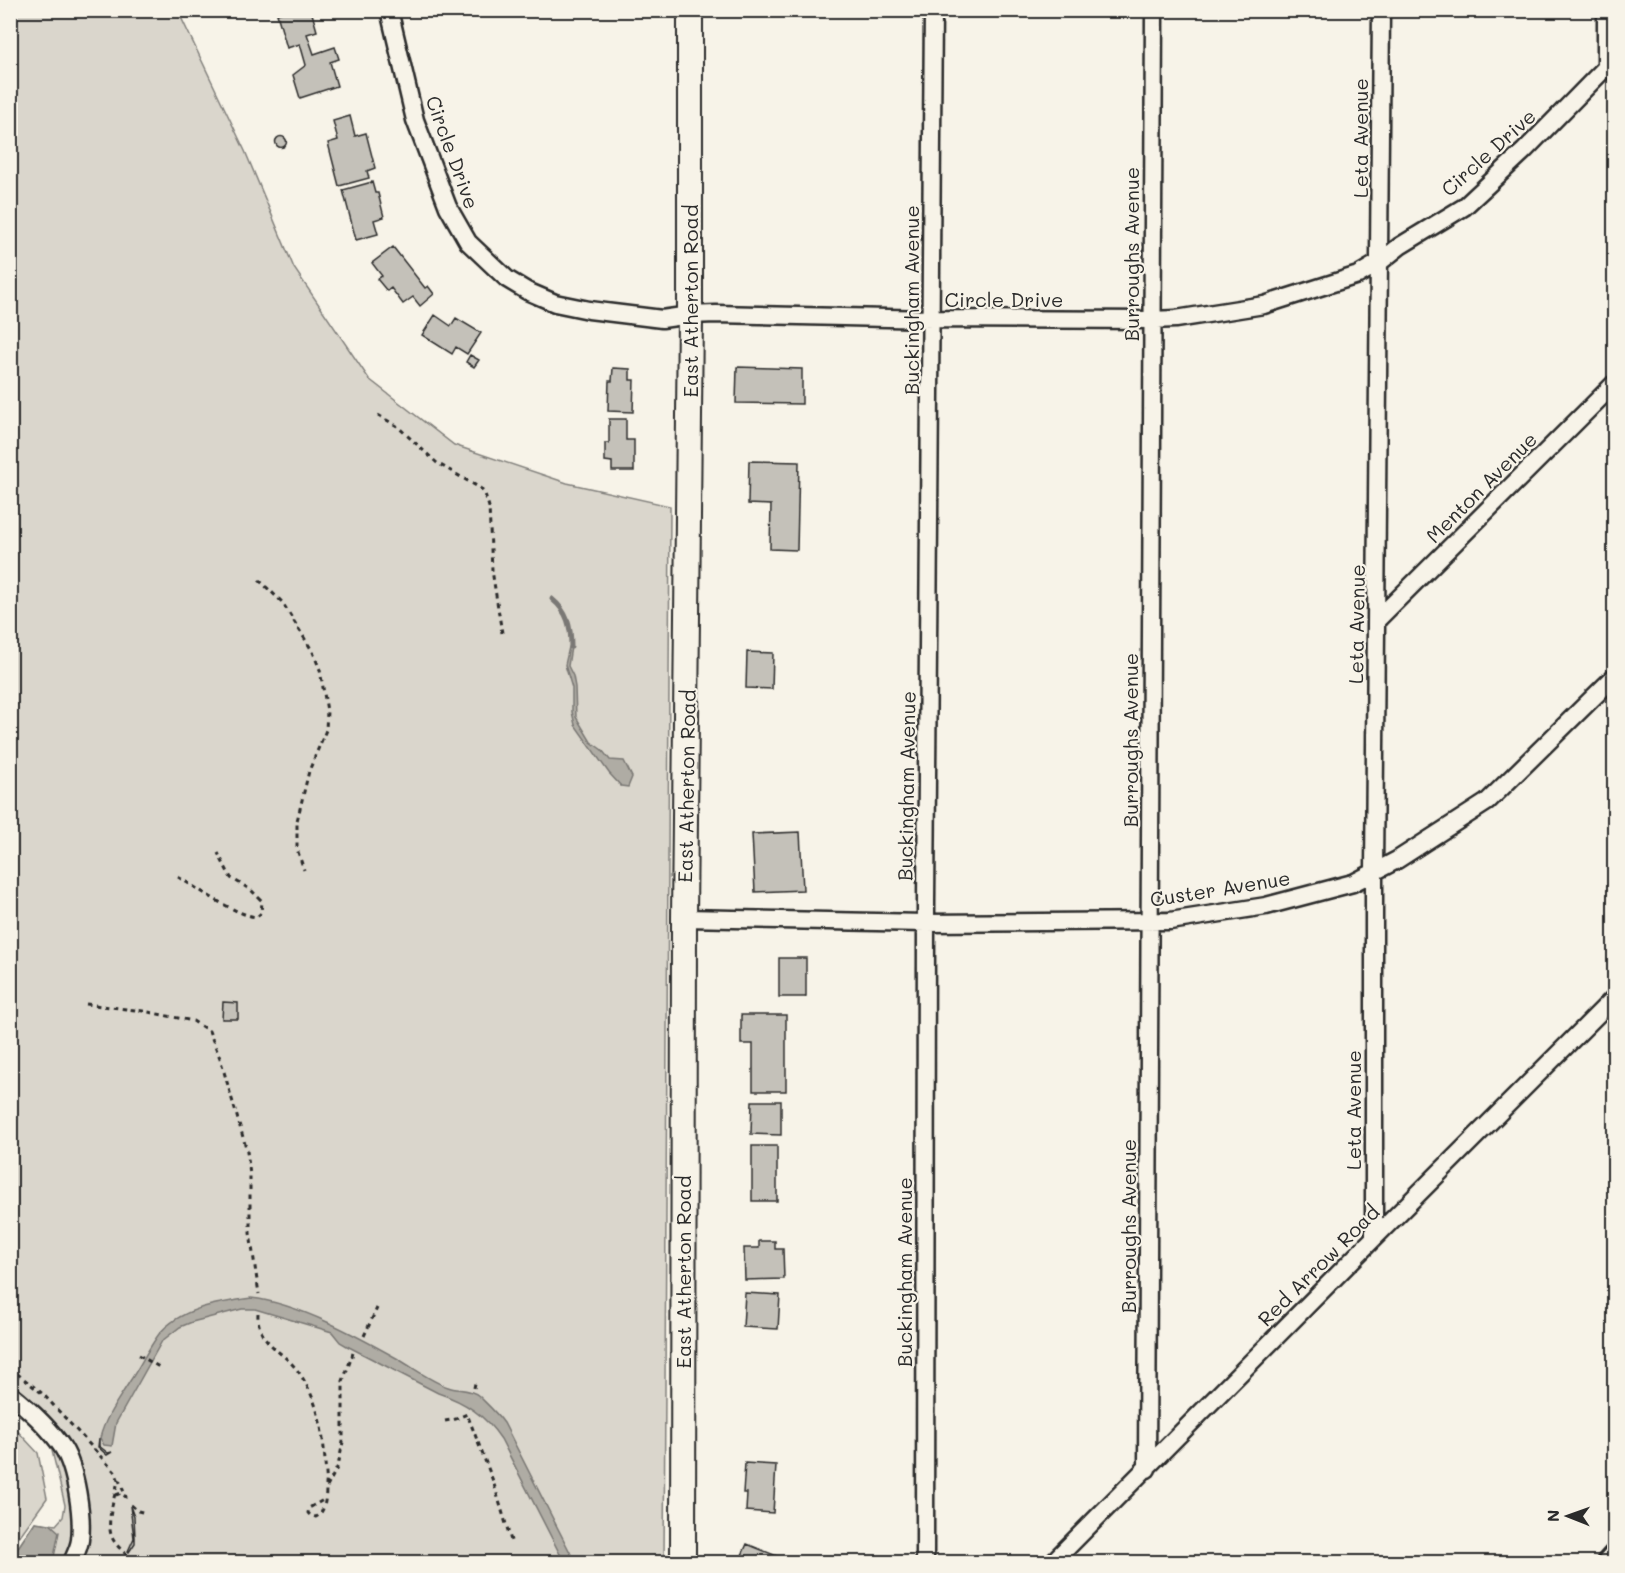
<svg xmlns="http://www.w3.org/2000/svg" width="1625" height="1573" font-family="Mali,sans-serif">
<style>
.green{fill:#dad6cc;stroke:#82807c;stroke-width:1.5}
.water{fill:#afaca4;stroke:#7a7874;stroke-width:1.5}
.lines{fill:none;stroke-linecap:round;stroke-linejoin:round}
.stream{stroke:#7a7874;stroke-width:5}
.building{fill:#c4c1b9;stroke:#2b2b2b;stroke-width:1.5}
.street-casing{stroke:#2b2b2b;stroke-width:21}
.secondary-casing{stroke:#2b2b2b;stroke-width:28}
.path{stroke:#2b2b2b;stroke-width:3;stroke-dasharray:4.5 4.5;stroke-linecap:butt}
.street{stroke:#f7f3e8;stroke-width:16}
.secondary{stroke:#f7f3e8;stroke-width:24}
.labels{text-anchor:middle;dominant-baseline:central;stroke-width:4.5;stroke-linejoin:round;paint-order:stroke}
.street-label{font-size:20px;fill:#2b2b2b;stroke:#f7f3e8}
</style>
<rect width="100%" height="100%" fill="#f7f3e8"/>
<filter id="ink" filterUnits="userSpaceOnUse"><feTurbulence type="fractalNoise" baseFrequency=".0167" numOctaves="2"/><feDisplacementMap in="SourceGraphic" scale="12" xChannelSelector="R" yChannelSelector="G"/><feConvolveMatrix kernelMatrix="1 2 1 2 8 2 1 2 1" color-interpolation-filters="sRGB"/></filter>
<g filter="url(#ink)">
<!-- green -->
<path class="green" d="M11 11H178L245 151 294 268 369 379 454 445 567 483 670 506 664 1562H11V1558L35 1522 56 1525 63 1517 65 1505 43 1413 11 1384Z
M11 1424 38 1453 47 1498 11 1548Z"/>
<!-- water -->
<path class="water" d="M569 647H571L568 666 573 676 575 687 576 717 591 742 602 750 610 760 624 761 632 777 628 787 621 786 609 773 575 725 572 712V688L565 665Z
M251 1298C298 1303 359 1337 400 1360 415 1369 432 1382 448 1387 459 1391 469 1388 479 1396 488 1405 497 1413 504 1423L575 1562H564L501 1439C485 1415 465 1402 438 1393L347 1346 340 1342 332 1332 255 1309H242L192 1322 180 1327 162 1341 116 1423 112 1446 104 1445 100 1438C105 1417 119 1399 130 1381 140 1366 148 1349 159 1334 181 1307 219 1303 251 1298Z
M35 1522 50 1524 59 1532 53 1562H11V1558Z"/>
<g class="lines">
<!-- stream -->
<path class="stream" d="M552 599C568 612 571 627 571 647"/>
</g>
<!-- building -->
<path class="building" d="M288 10H311L317 31 307 34 314 54 335 47 339 59 330 62 337 86 300 98 293 75 306 65 300 44 287 48 277 14Z
M350 116 355 136 366 133 375 168 367 171 369 178 339 186 328 143 338 140 333 121Z
M275.5 142a5.5 5.5 0 1 1 11 0a5.5 5.5 0 1 1-11 0Z
M372 182 375 193H378L384 217 374 220 378 234 356 240 343 190Z
M393 247 425 288 428 286 434 294 420 306 413 297 403 304 391 288 387 291 377 279 382 276 372 263Z
M435 315 451 326 456 318 481 333 467 354 456 347 452 354 422 335Z
M470 355 479 360 474 367 466 362Z
M737 367 802 369V404L736 403Z
M613 368 630 369V380H634L633 412 608 411 609 381H612Z
M609 419H626V440H634V471H612V462L605 461V443H609Z
M749 461 799 462 797 550 770 549 771 505 748 504Z
M747 652 773 653 772 689 746 688Z
M800 832 803 890 755 892 752 834Z
M779 958H806V997H779Z
M223 1002 238 1003V1019H222Z
M741 1015H786V1091H753V1044H741Z
M752 1101H781V1135L751 1134Z
M752 1146H777V1201H752Z
M759 1241H775V1249H783L784 1279 745 1280 744 1248H759Z
M745 1293 780 1295 778 1329 743 1327Z
M99 1438V1446L108 1453 112 1452 107 1455 98 1447Z
M745 1463 776 1465 773 1513 746 1511 747 1493H743Z
M130 1506 134 1517 135 1537V1543L129 1552 128 1551 134 1538Z
M747 1544 784 1559 783 1562H739Z"/>
<g class="lines">
<!-- street casing -->
<g class="street-casing">
<path id="street" d="M389 10 415 120 448 207 468 242 507 279 527 291 555 303 589 310 662 319 690 315 716 314 932 319 1151 320 1176 319 1264 305 1358 275 1380 262 1400 246 1464 207 1524 151 1614 59
M1606 68V10
M1377 620 1614 384
M684 918 925 923 1170 921 1266 906 1353 883 1397 860 1487 802 1614 677
M1374 1238V872L1381 10
M10 1394C30 1410 49 1427 63 1448 76 1469 83 1516 80 1540 79 1548 75 1555 72 1562
M1147 1469 1154 10
M925 1562 926 903 933 10
M1053 1562 1374 1238 1614 998
M1605 1562 1614 1552"/>
</g>
<!-- secondary casing -->
<g class="secondary-casing">
<path id="secondary" d="M683 1562 684 918 690 315V10"/>
</g>
<!-- path -->
<path class="path" d="M378 415 397 426 437 463 480 488 485 494 489 507 492 570 502 633
M259 580 282 602 313 652 320 670 327 711 326 730 309 771 297 821V849L304 870
M178 877C197 888 237 916 257 917L261 913 262 901 251 890 231 878 218 853
M86 1004 143 1011 193 1021 209 1031 220 1058 247 1151 250 1175V1233L259 1294
M258 1313C256 1344 286 1352 300 1374 318 1401 323 1430 325 1461 325 1469 327 1476 326 1484 326 1495 326 1512 316 1517L310 1515 308 1513 309 1508 325 1499
M364 1336 377 1308
M139 1355 159 1367
M10 1368 43 1394 115 1472 118 1479C116 1497 103 1524 114 1541 119 1549 128 1555 134 1562
M474 1388 475 1383
M445 1421 456 1419 467 1414 493 1481 512 1544
M327 1487 338 1466 343 1442V1381L353 1353
M116 1495 121 1493 126 1497 119 1480
M131 1505 138 1511 146 1513"/>
<!-- street -->
<use href="#street" class="street"/>
<!-- secondary -->
<use href="#secondary" class="secondary"/>
</g>
</g>
<g class="labels">
<!-- street labels -->
<g class="street-label">
<text transform="translate(1360 138) rotate(-90)">Leta Avenue</text>
<text transform="translate(453 152) rotate(70)">Circle Drive</text>
<text transform="translate(1488 152) rotate(-42)">Circle Drive</text>
<text transform="translate(1131 254) rotate(-90)">Burroughs Avenue</text>
<text x="1004" y="299">Circle Drive</text>
<text transform="translate(911 300) rotate(-90)">Buckingham Avenue</text>
<text transform="translate(690 301) rotate(-90)">East Atherton Road</text>
<text transform="translate(1481 487) rotate(-45)">Menton Avenue</text>
<text transform="translate(1356 624) rotate(-89)">Leta Avenue</text>
<text transform="translate(1130 740) rotate(-90)">Burroughs Avenue</text>
<text transform="translate(686 786) rotate(-89)">East Atherton Road</text>
<text transform="translate(906 786) rotate(-89)">Buckingham Avenue</text>
<text transform="translate(1220 888) rotate(-9)">Custer Avenue</text>
<text transform="translate(1353 1110) rotate(-90)">Leta Avenue</text>
<text transform="translate(1128 1226) rotate(-90)">Burroughs Avenue</text>
<text transform="translate(1318 1265) rotate(-45)">Red Arrow Road</text>
<text transform="translate(683 1272) rotate(-90)">East Atherton Road</text>
<text transform="translate(904 1272) rotate(-90)">Buckingham Avenue</text>
</g>
</g>
<!-- margin -->
<rect width="1625" height="1573" fill="none" stroke="#f7f3e8" stroke-width="36"/>
<rect x="18" y="18" width="1589" height="1537" fill="none" stroke="#2b2b2b" stroke-width="2" filter="url(#ink)"/>
<!-- north arrow -->
<g transform="translate(1568 1516) rotate(271)" stroke="#f7f3e8" stroke-width="4.5" paint-order="stroke">
<path d="M0-4.5L10 22L0 15L-10 22Z" fill="#2b2b2b"/>
<text y="-9" font-size="16" font-weight="bold" text-anchor="middle" fill="#2b2b2b">N</text>
</g>
</svg>
